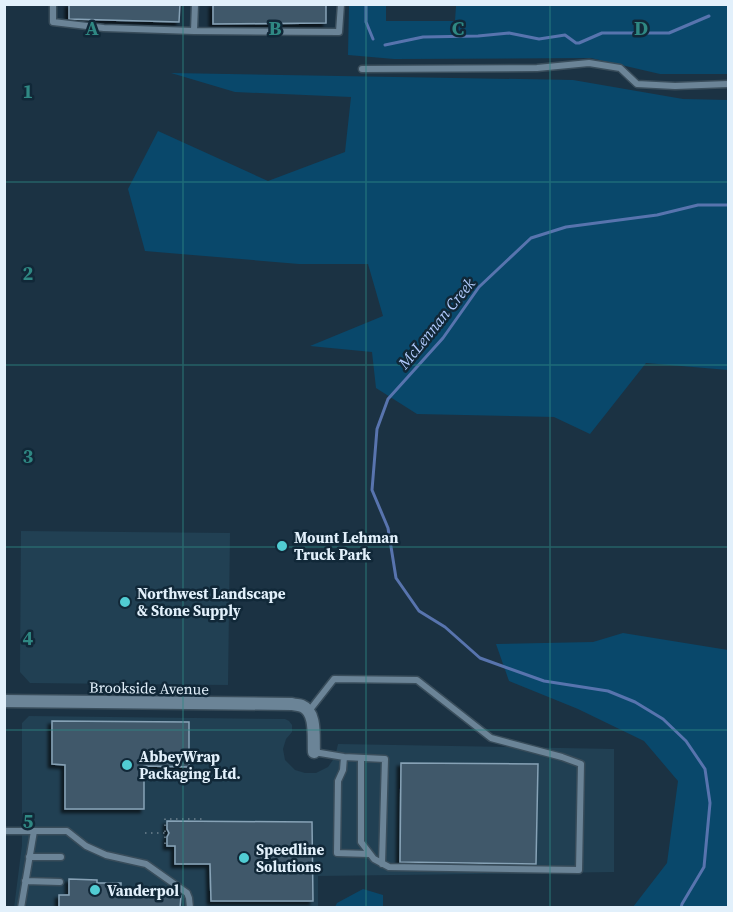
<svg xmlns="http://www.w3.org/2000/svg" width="733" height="912" font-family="'Source Serif 4',serif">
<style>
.built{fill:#214053}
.green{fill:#09486b}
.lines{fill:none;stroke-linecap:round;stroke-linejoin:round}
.stream{stroke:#5874ae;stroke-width:3}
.building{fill:#40596b;stroke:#87a2b6;stroke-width:1.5;filter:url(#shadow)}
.service-casing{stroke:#394d5b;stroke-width:9}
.minor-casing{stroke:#394d5b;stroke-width:15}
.path{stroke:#6f8391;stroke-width:1.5;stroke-dasharray:1.5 4.5;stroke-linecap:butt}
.service{stroke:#6b8497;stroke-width:6}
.minor{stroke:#6b8497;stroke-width:12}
.grid{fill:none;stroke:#2f8883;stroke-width:1.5;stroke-opacity:0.55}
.poi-dot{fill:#51ccd3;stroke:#112838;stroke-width:2}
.labels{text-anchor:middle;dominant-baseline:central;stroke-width:5;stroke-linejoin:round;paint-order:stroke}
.poi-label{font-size:15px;font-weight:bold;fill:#e2f0fb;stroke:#112838;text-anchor:start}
.street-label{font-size:15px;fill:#e2f0fb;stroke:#112838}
.water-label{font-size:16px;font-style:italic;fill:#b1cafc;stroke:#112838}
.grid-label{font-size:20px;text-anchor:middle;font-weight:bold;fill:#2f8883;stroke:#112838;stroke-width:5;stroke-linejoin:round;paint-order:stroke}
</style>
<defs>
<filter id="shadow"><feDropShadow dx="-3.5" dy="3.5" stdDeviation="1.5" flood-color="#0009"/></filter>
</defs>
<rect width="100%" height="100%" fill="#1b3243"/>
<!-- built -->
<path class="built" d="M21 531 230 533 228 685 30 683 20 672Z
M29 716 285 719 289 721 292 725V732L286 739 283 749 285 760 295 770 305 773H316L328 767 335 757 338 744 614 749V872L318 876V907L14 908 22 845V723Z"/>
<!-- green -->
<path class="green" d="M567 4 728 5V74H660L591 58 394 59 348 55 349 5H386V21H455L456 6Z
M171 73 573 80 683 99 728 100V370L646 363 590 434 554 417 417 414 376 388 372 352 310 346 383 316 368 264H299L145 251 128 189 158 131 268 181 345 152 351 97 235 92Z
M623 633 728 650V907H633L667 863 678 781 644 741 578 709 509 681 496 644 593 642Z
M363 889 383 895V907H335L337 903Z"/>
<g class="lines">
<!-- stream -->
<path class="stream" d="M366 4V22L373 39
M385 45 423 37 478 36 509 33 539 39 565 35 576 43H579L602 33H669L709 16
M681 908 682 904 704 867 710 803 705 769 686 741 663 719 635 702 608 691 544 681 480 658 445 627 419 611 396 578 388 528 372 490 377 429 388 399 443 338 479 287 531 238 566 227 657 215 698 205H728"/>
</g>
<!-- building -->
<path class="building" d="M69 4H180L179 22 69 19Z
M213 4H326V23L213 24Z
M52 721 189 722V767L144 766V809H65V765L52 764Z
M401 763 538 764 536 864 400 862Z
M167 821 312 822 313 901H211L210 864H175V846H167V837L169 833 167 829Z
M69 879 97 880V883H121V894L181 896 180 908H59V895H69Z"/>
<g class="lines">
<!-- service casing -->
<g class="service-casing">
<path id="service" d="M53 4V22L104 28 194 31 339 32 341 4
M194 31 195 4
M362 69 537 68 589 63 620 68 637 84 675 86 728 84
M309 711 334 679 417 680 491 738 562 757 581 764 579 870 389 867 374 859 361 842V759
M314 752 344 757 385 759 382 864
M344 757 343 770 338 781 337 853 369 854
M4 831H67L86 846 106 855 146 864 187 893 189 898 190 908
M29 857H61
M25 881 60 882
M21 908 34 831"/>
</g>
<!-- minor casing -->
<g class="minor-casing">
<path id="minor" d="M4 701 292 704C296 705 299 705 302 706 317 712 313 739 314 752"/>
</g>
<!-- path -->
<path class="path" d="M145 833H168
M165 844V819H202V821"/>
<!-- service -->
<use href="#service" class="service"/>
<!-- minor -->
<use href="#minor" class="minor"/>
</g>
<!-- grid -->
<path class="grid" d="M183 4V908M366 4V908M550 4V908M4 182H728M4 365H728M4 547H728M4 730H728"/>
<!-- markers -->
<g class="poi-dot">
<circle cx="282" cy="546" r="6"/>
<circle cx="125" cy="602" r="6"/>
<circle cx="127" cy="765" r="6"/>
<circle cx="244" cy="858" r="6"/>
<circle cx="95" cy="890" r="6"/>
</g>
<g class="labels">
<!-- poi labels -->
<g class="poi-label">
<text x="294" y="537">Mount Lehman<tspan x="294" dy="17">Truck Park</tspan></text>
<text x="137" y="593">Northwest Landscape<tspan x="137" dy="17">&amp; Stone Supply</tspan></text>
<text x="139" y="756">AbbeyWrap<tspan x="139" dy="17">Packaging Ltd.</tspan></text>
<text x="256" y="849">Speedline<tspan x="256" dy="17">Solutions</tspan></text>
<text x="107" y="890">Vanderpol</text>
</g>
<!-- street labels -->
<g class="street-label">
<text transform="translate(149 688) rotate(1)">Brookside Avenue</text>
</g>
<!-- water labels -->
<g class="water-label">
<text transform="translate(436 323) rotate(-51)">McLennan Creek</text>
</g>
</g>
<g class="grid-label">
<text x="92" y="35">A</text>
<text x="275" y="35">B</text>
<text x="458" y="35">C</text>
<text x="641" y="35">D</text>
<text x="28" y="98">1</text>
<text x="28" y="280">2</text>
<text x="28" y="463">3</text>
<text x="28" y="645">4</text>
<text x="28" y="828">5</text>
</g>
<!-- border -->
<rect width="733" height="912" fill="none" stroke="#e2f0fb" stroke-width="12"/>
</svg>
